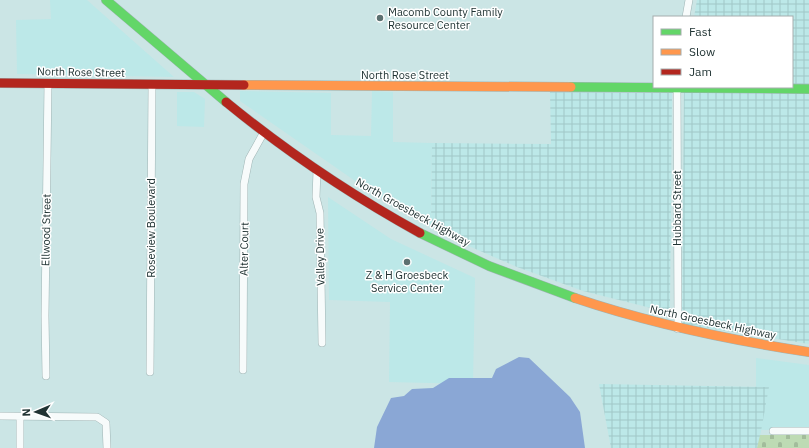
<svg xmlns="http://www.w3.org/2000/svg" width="809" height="448" font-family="'IBM Plex Sans',sans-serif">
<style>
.built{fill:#bce8e8}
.industrial{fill:url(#industrial-grid)}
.cemetery{fill:url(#cemetery-stones)}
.water{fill:#8aa7d5}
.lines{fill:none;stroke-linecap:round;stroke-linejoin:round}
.street-casing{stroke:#9fb4b4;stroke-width:8}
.fast-casing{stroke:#9fb4b4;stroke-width:10}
.slow-casing{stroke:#9fb4b4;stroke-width:10}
.jam-casing{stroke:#9fb4b4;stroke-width:10}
.street{stroke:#f7fbfb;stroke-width:7}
.fast{stroke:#63d668;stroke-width:9}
.slow{stroke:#ff974d;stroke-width:9}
.jam{stroke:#b3261e;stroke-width:9}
.poi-dot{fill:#5c7171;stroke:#fff;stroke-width:1.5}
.labels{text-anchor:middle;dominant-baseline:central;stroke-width:3;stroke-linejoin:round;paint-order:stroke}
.poi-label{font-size:11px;fill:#203333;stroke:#fff;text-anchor:start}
.street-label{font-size:11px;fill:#203333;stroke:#fff}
</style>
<defs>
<pattern id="industrial-grid" width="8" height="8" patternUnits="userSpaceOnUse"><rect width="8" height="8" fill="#bce8e8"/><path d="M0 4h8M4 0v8" fill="none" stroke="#a1c7c7"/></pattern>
<pattern id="cemetery-stones" width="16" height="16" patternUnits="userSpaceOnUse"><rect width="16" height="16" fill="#bddbb4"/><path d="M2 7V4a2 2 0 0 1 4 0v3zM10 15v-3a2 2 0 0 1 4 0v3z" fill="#a2bc9b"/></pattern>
</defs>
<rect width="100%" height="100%" fill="#cbe5e5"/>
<!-- built -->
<path class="built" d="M50 0H87L174 77 17 74 16 20 51 19Z
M240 91 331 93V135L371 136 372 91 393 92V142L432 143 431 227 361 185 240 101Z
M177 92H194L205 99 204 127 177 126Z
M328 197 391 239 475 278 473 384 389 382 390 302 329 300Z
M756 358 809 365V429L756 430Z"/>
<!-- industrial -->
<path class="industrial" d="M697 0H809V344L682 324 684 87H792V17H694Z
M550 92 672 93 670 309 663 311 583 291 517 267 464 244 431 227 432 143 551 144Z
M599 384 769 387 758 448H611Z"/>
<!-- cemetery -->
<path class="cemetery" d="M760 435H809V448H757Z"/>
<!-- water -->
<path class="water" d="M519 357 529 358 570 397 580 412 585 448H374L377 427 391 398 404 396 412 389 433 388 449 378H492L496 369Z"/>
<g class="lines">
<!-- street casing -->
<g class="street-casing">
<path id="street" d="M686 17 689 0
M677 87 678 329
M317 171 316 197 320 213 322 343
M243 370 244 184 249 159 264 132
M150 372 152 85
M46 376 45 316 48 83
M0 416 97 417 106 423 107 448
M773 431H809
M20 448V417"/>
</g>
<!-- fast casing -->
<g class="fast-casing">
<path id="fast" d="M106 0 226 102
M571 87 809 89
M420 233 489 266 575 298"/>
</g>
<!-- slow casing -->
<g class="slow-casing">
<path id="slow" d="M244 85 571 87
M575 298C652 324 729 340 809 352"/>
</g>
<!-- jam casing -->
<g class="jam-casing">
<path id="jam" d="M0 83 244 85
M226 102C287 152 351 195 420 233"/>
</g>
<!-- street -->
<use href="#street" class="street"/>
<!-- fast -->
<use href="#fast" class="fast"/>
<!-- slow -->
<use href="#slow" class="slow"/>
<!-- jam -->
<use href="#jam" class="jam"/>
</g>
<!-- markers -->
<g class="poi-dot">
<circle cx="380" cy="18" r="4"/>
<circle cx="407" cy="262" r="4"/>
</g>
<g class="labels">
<!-- poi labels -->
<g class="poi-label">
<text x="388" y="12">Macomb County Family<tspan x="388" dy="13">Resource Center</tspan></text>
<text x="407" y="275" text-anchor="middle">Z &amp; H Groesbeck<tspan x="407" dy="13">Service Center</tspan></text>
</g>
<!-- street labels -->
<g class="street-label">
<text transform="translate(81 72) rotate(1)">North Rose Street</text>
<text x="405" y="75">North Rose Street</text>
<text transform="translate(677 208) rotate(-90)">Hubbard Street</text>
<text transform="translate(413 212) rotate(29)">North Groesbeck Highway</text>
<text transform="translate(151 228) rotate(-90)">Roseview Boulevard</text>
<text transform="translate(46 230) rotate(-89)">Ellwood Street</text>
<text transform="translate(244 249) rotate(-89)">Alter Court</text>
<text transform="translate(320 257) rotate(-91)">Valley Drive</text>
<text transform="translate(713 322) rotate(12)">North Groesbeck Highway</text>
</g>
</g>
<!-- legend -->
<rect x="653" y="16" width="140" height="72" fill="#ffffff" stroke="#a6adad"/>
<rect x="661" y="29" width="20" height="6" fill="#63d668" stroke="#a6adad"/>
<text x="689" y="36" font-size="12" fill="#203333">Fast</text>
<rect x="661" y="49" width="20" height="6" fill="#ff974d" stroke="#a6adad"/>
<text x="689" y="56" font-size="12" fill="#203333">Slow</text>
<rect x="661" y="69" width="20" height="6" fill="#b3261e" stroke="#a6adad"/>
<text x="689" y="76" font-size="12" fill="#203333">Jam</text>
<!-- north arrow -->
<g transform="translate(36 412) rotate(268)" stroke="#ffffff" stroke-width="3" paint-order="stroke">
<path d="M0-3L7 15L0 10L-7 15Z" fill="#203333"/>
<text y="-6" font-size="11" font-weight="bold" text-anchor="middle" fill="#203333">N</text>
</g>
</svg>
